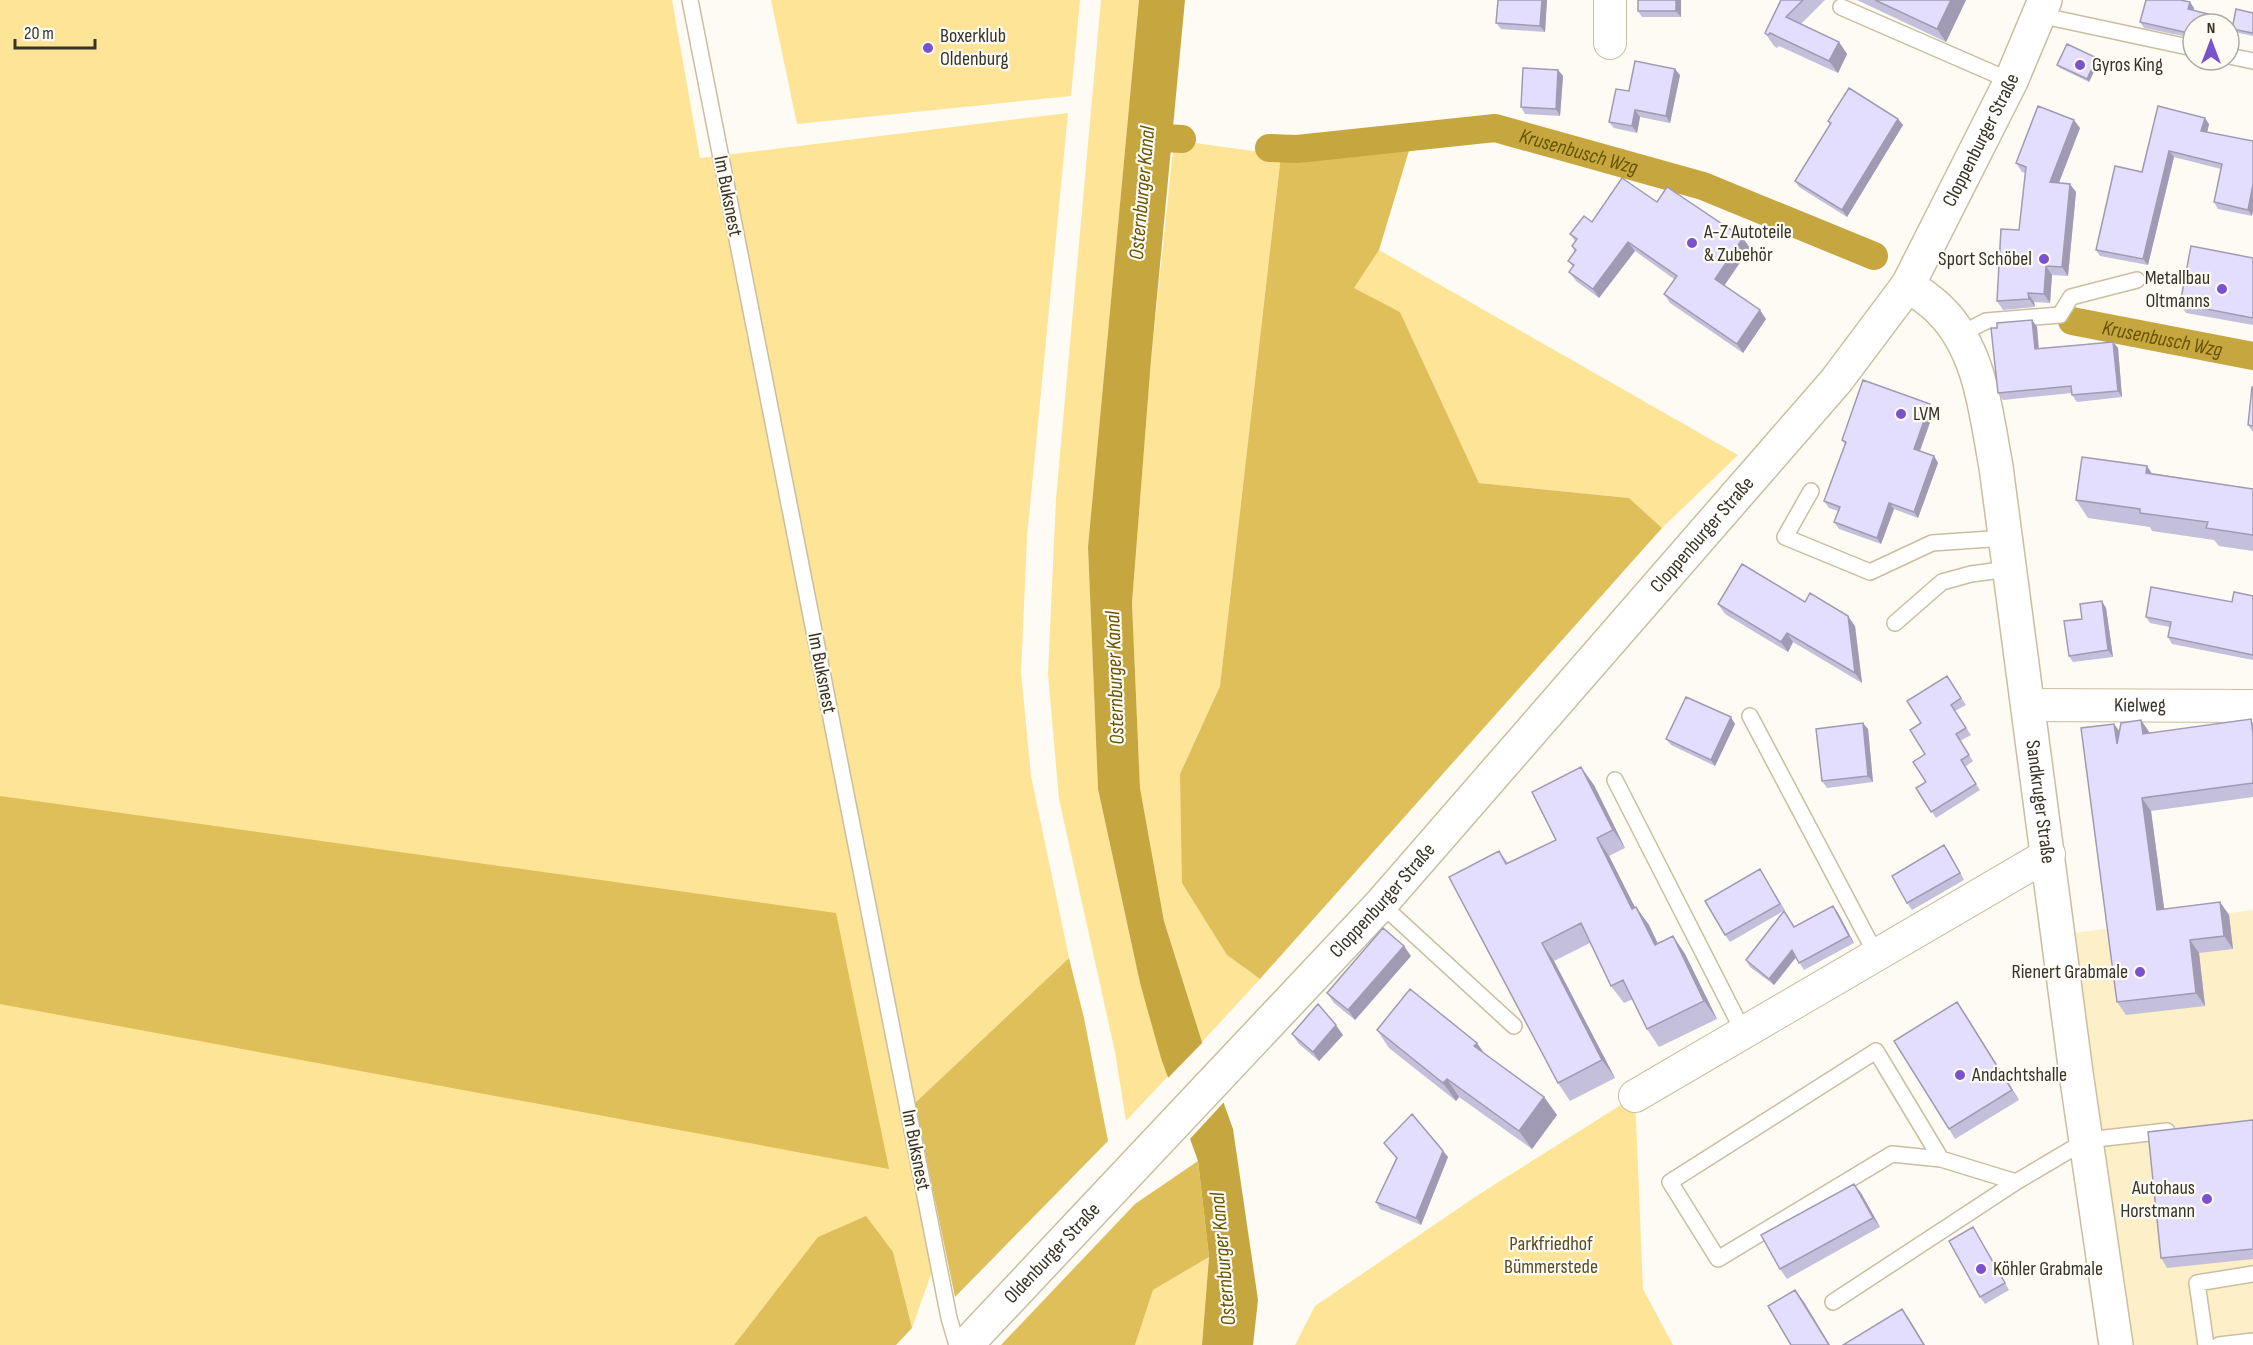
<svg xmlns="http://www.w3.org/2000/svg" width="2253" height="1345" font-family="'Sofia Sans Condensed',sans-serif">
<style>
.built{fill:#fdefc7}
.green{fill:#fee497}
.forest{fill:#dfbf59}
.water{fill:#c6a73f}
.pier{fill:#fdfbf4}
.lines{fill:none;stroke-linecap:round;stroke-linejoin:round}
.canal{stroke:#c6a73f;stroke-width:28}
.service-casing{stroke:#c9be9f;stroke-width:18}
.minor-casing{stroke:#c9be9f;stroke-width:34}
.tertiary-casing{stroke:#c9be9f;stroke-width:36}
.secondary-casing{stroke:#c9be9f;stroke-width:36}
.service{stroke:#fff;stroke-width:15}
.minor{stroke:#fff;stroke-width:32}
.tertiary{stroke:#fff;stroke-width:33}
.secondary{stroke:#fff;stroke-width:33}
.wall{fill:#c4bfda}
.shaded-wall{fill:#a09bb2}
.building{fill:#e4defe;stroke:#a09bb2;stroke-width:1.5}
.poi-dot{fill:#7a52cb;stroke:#fdfbf4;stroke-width:2}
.labels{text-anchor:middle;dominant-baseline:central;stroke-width:4.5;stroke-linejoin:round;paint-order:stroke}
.poi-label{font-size:20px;fill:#373326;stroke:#fdfbf4;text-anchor:start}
.street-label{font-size:20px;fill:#373326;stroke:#fdfbf4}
.park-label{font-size:20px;fill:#574a1f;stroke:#fdfbf4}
.water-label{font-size:21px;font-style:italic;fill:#685300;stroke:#fdfbf4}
</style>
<rect width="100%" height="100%" fill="#fdfbf4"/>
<!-- built -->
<path class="built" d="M2253 910V1345H2117L2066 934Z"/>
<!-- green -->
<path class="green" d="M0 0H672L700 158 1068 113 1027 537 1021 672 1031 776 1069 958 915 1103 942 1243 912 1328 893 1252 818 1238 734 1345H0Z
M771 0H1080L1071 96 797 124Z
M1101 0H1139L1088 548 1098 789 1140 983 1168 1076 1126 1121 1115 1052 1059 799 1048 674 1056 499Z
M1174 140 1281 155 1220 686 1180 774 1227 955 1260 979 1202 1042 1164 921 1140 788 1132 603 1151 360Z
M1379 250 1738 455 1662 528 1629 498 1479 483 1400 312 1353 288Z
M1635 1096 1643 1289 1673 1345H1295L1315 1306 1478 1195Z
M1209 1257 1202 1345H1135L1153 1290Z"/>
<!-- forest -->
<path class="forest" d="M1411 144 1379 250 1354 288 1400 312 1479 483 1629 498 1662 528 1260 979 1227 955 1182 883 1180 774 1220 686 1281 155Z
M0 796 836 913 889 1169 0 1004Z
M1069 958 1084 1018 1108 1141 955 1297 915 1103Z
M1198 1161 1209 1257 1153 1290 1135 1345H1001L1135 1204Z
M866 1216 893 1252 912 1328 896 1345H734L818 1237Z"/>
<!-- water -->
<path class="water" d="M1139 0H1185L1151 360 1132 603 1140 788 1164 921 1202 1042 1233 1129 1258 1300 1253 1345H1202L1209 1257 1198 1161 1161 1058 1140 983 1098 789 1088 547Z"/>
<!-- pier -->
<path class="pier" d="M1205 1040 1226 1100 1188 1141 1166 1080Z"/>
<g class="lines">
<!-- canal -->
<g class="canal">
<path d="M1147 137 1182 139"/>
<path id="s1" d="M1269 148 1297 149 1495 128 1703 186 1874 256"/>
<path id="s2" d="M2072 321 2253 356"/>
</g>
<!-- service casing -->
<g class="service-casing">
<path id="service" d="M690 0 949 1318 957 1345
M1841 7 2011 81
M2039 15 2193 48
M2229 56 2253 61
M1959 335 1986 321 2060 315 2071 297 2137 280
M1811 491 1785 537 1870 572 1932 543 2005 538
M1895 623 1942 582 1971 574 2009 569
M1750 716 1877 956
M1615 780 1744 1033
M1381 904 1514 1026
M1941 1159 1876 1051 1670 1182 1718 1259 1892 1154 1941 1159 2016 1182
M1833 1302 2016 1182 2087 1140 2167 1131
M2206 1345 2197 1283 2253 1274
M2219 1345 2253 1341"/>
</g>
<!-- minor casing -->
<g class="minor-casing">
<g id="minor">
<path d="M1610 0V43"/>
<path id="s3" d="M2028 705 2253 706"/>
<path d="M1635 1096 2049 854"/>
</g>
</g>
<!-- tertiary casing -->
<g class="tertiary-casing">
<g id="tertiary">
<path id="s4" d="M1908 285C1919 293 1932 301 1941 311 1981 351 1986 414 1996 467L2076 1073 2116 1345"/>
</g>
</g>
<!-- secondary casing -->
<g class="secondary-casing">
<g id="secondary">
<path id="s5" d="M966 1345 1381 904 1836 381 1908 285 2011 81 2045 0"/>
</g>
</g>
<!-- service -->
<use href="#service" class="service"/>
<!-- minor -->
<use href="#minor" class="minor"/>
<!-- tertiary -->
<use href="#tertiary" class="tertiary"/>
<!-- secondary -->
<use href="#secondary" class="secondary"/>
</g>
<!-- wall -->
<path class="wall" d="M1547 0 1545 32 1501 29 1496 23Z
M1681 0V17H1642L1638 11Z
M1781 0H1825L1801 24 1839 42 1847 54 1838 73 1779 46 1777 48 1774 46 1765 33Z
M1857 0H1966L1946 42Z
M2194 8 2193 10 2212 15 2216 20 2193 24V38L2144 28 2140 22Z
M2253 13V36L2234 32 2232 29Z
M2099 61 2089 82 2060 68 2057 65Z
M1558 70 1563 76 1560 116 1525 114 1521 107Z
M1680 75 1670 123 1640 117 1637 133 1614 128 1609 122 1629 91Z
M2158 106 2209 124 2207 132 2252 216 2218 209 2214 202 2221 169 2174 157 2148 265 2100 256 2096 250 2142 172Z
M1898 119 1903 125 1847 217 1799 187 1795 181 1830 125 1828 121Z
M2080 128 2059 183 2076 192 2068 276 2052 275 2050 303 2034 302 2035 307 2003 310 1997 301 2019 230 2025 173 2022 172 2016 163Z
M1657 202 1750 248 1724 285 1766 319 1743 353 1670 303 1664 294 1674 279 1635 251 1599 298 1576 281 1569 272 1573 267 1568 261 1575 252 1572 246 1575 241 1570 234 1592 222Z
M2253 258V325L2186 313 2180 304Z
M2032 320 2037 327 2039 348 2113 342 2118 348 2122 397 2077 402 2072 395V393L2003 400 1998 393 1997 328Z
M2253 387V432L2248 425Z
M1934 411 1920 451 1934 456 1938 463 1918 518 1894 509 1881 544 1839 529 1834 522 1838 511 1829 508 1824 501 1845 445 1842 440Z
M2147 466 2151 473 2253 489V551L2219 546 2214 540 2152 531 2150 527 2088 518 2076 500Z
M2253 596V660L2172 644 2168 637 2170 627 2150 623 2146 617 2232 602Z
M1805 602 1855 626 1862 683 1793 642 1788 652 1725 614 1718 604Z
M2106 608 2113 657 2073 662 2069 656 2082 619Z
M1947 676 1966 705 1955 711 1971 735 1960 741 1973 761 1965 767 1980 790 1936 818 1916 788 1926 782 1925 754 1921 723Z
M2253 722V797L2151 811 2164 909 2220 902 2229 915 2233 949 2199 953 2205 1006 2126 1015 2117 1002 2119 731 2150 733Z
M1735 724 1715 766 1671 745 1666 739Z
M1868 729 1873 782 1827 788 1822 781Z
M1594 785 1625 848 1609 856 1635 908 1636 907 1649 925 1658 944 1673 936 1685 954 1717 1019 1659 1047 1647 1029 1633 999 1624 1003 1611 986 1590 943 1554 961 1615 1078 1570 1101 1558 1083 1499 851 1508 863 1556 840Z
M1949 852 1964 880 1912 910 1907 903Z
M1760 869 1785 910 1730 942 1725 935Z
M1833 906 1838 913 1854 943 1804 970 1796 957 1774 985 1750 967 1746 960 1784 911 1794 927Z
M1411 956 1355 1020 1334 1003 1327 993Z
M1964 1012 2019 1100 1955 1139 1949 1129Z
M1377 1030 1485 1054 1544 1097 1557 1115 1532 1149 1459 1097 1456 1101 1389 1048Z
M1292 1034 1343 1035 1319 1061 1299 1044Z
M2253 1120V1259L2167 1268 2161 1258Z
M1384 1143 1443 1151 1448 1157 1421 1225 1380 1209 1376 1202 1396 1158Z
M1861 1193 1880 1227 1787 1279 1780 1269Z
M1973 1227 2009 1290 1985 1304 1980 1297Z"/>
<!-- shaded-wall -->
<path class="shaded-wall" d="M1542 0H1547L1545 32 1540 26Z
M1676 0H1681V17L1676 11Z
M1951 0H1966L1946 42 1937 29Z
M2190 2 2194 8 2192 15 2188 9Z
M2212 15 2216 20 2215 24H2209Z
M1839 42 1847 54 1838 73 1829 61Z
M2097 58 2099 61 2089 82 2087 79Z
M1675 69 1680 75 1670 123 1666 116Z
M1558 70 1563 76 1560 116 1556 109Z
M1635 110 1640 117 1637 133 1632 126Z
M2205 118 2209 124 2206 137 2201 131Z
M1898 119 1903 125 1847 217 1842 210Z
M2074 120 2080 128 2056 190 2050 182Z
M2169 151 2174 157 2148 265 2143 259Z
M2070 184 2076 192 2068 276 2062 267Z
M2253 184V212L2252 216 2248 210Z
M1743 238 1750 248 1722 289 1715 279Z
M1628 242 1635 251 1599 298 1593 289Z
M2046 266 2052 275 2050 303 2044 294Z
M2028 293 2034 302 2035 307 2029 299Z
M1760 310 1766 319 1743 353 1737 344Z
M2032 320 2037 327 2039 355 2035 349Z
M2113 342 2118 348 2122 397 2118 391Z
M1930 404 1934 411 1918 456 1914 449Z
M1934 456 1938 463 1918 518 1914 512Z
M2147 466 2159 484 2146 473Z
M1889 503 1894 509 1881 544 1877 538Z
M2102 601 2106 608 2113 657 2108 650Z
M1848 616 1855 626 1862 683 1855 673Z
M1787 633 1793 642 1788 652 1781 642Z
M1731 717 1735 724 1715 766 1711 760Z
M2141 720 2150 733 2152 747 2143 734Z
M1863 723 1868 729 1873 782 1868 776Z
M2114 724 2123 736 2117 744Z
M1581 767 1594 785 1625 848 1613 830Z
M2142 798 2151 811 2166 922 2157 910Z
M1597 838 1609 856 1645 927 1632 909Z
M1944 845 1949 852 1964 880Z
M2220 902 2229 915 2233 949 2224 936Z
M1833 906 1838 913 1854 943 1849 936Z
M1636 907 1649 925 1667 963 1655 945Z
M1673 936 1685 954 1717 1019 1704 1001Z
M2190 940 2199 953 2205 1006 2196 993Z
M1542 943 1554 961 1615 1078 1602 1060Z
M1404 946 1411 956 1355 1020 1348 1010Z
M1792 950 1797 956 1774 985 1769 979Z
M1957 1002 1964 1012 2019 1100 2012 1090Z
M1336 1025 1343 1035 1319 1061 1313 1052Z
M1477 1043 1489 1060 1474 1046Z
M1447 1079 1459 1097 1456 1101 1443 1083Z
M1544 1097 1557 1115 1532 1149 1519 1131Z
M1443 1151 1448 1157 1421 1225 1416 1218Z
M1854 1184 1861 1193 1880 1227 1873 1218Z
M1795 1290 1804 1302 1830 1345H1829Z
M1902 1309 1911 1322 1925 1345H1924Z"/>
<!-- building -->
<path class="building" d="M1498 0H1542L1540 26 1496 23Z
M1638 0H1676V11H1638Z
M1781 0H1803L1786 17 1839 42 1829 61 1770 33 1768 35 1765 33Z
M1875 0H1951L1937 29Z
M2146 0H2180L2190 2 2188 9 2212 15 2209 24H2193V34L2140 22Z
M2236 9 2253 13V33L2232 29Z
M2067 44 2097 58 2087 79 2057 65Z
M1635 61 1675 69 1666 116 1635 110 1632 126 1609 122 1616 89 1629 91Z
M1523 68 1558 70 1556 109 1521 107Z
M1849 88 1898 119 1842 210 1795 181 1831 123 1828 121Z
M2038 106 2074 120 2050 182 2070 184 2062 267 2046 266 2044 294 2028 293 2029 299 1997 301 2001 229 2019 230 2026 167 2016 163Z
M2158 106 2205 118 2201 131 2253 141V184L2248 210 2214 202 2222 164 2169 151 2143 259 2096 250 2115 166 2142 172Z
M1622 178 1657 202 1667 187 1743 238 1715 279 1760 310 1737 344 1664 294 1677 276 1628 242 1593 289 1569 272 1574 265 1568 261 1576 250 1572 246 1577 239 1570 234 1584 216 1592 222Z
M2191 246 2253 258V318L2180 304Z
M2032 320 2035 349 2113 342 2118 391 2072 395 2071 386 1998 393 1991 328H1997V323Z
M1863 380 1930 404 1914 449 1934 456 1914 512 1889 503 1877 538 1834 522 1840 507 1824 501 1846 442 1842 440Z
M2252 387H2253V426L2248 425Z
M2082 457 2147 466 2146 473 2253 489V535L2206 528 2208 522 2140 513V509L2076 500Z
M1742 564 1805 602 1810 593 1848 616 1855 673 1787 633 1781 642 1718 604Z
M2151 587 2232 602 2234 592 2253 596V655L2168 637 2171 622 2146 617Z
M2102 601 2108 650 2069 656 2064 621 2082 619 2080 604Z
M1947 676 1961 698 1951 705 1966 728 1956 734 1969 755 1961 760 1976 784 1931 812 1916 788 1926 782 1913 762 1925 754 1910 730 1921 723 1907 701Z
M1686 697 1731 717 1711 760 1666 739Z
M2251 719 2253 734V783L2142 798 2157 910 2220 902 2224 936 2190 940 2196 993 2117 1002 2081 728 2114 724 2117 744 2121 723 2141 720 2143 734Z
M1863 723 1868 776 1822 781 1816 729Z
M1581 767 1613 830 1597 838 1632 909 1636 907 1655 945 1673 936 1704 1001 1647 1029 1623 980 1611 986 1581 923 1542 943 1602 1060 1558 1083 1449 877 1499 851 1506 864 1556 840 1532 792Z
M1944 845 1960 873 1907 903 1892 876Z
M1760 869 1780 904 1725 935 1705 901Z
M1833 906 1849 936 1799 963 1792 950 1769 979 1746 960 1784 911 1794 927Z
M1383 928 1404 946 1348 1010 1327 993Z
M1410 989 1477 1043 1474 1046 1544 1097 1519 1131 1447 1079 1443 1083 1377 1030Z
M1957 1002 2012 1090 1949 1129 1894 1041Z
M1318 1004 1336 1025 1313 1052 1292 1034Z
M1412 1114 1443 1151 1416 1218 1376 1202 1397 1158 1384 1143Z
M2253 1120V1249L2161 1258 2148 1132Z
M1854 1184 1873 1218 1780 1269 1761 1235Z
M1973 1227 2005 1283 1980 1297 1949 1241Z
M1795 1290 1829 1345H1791L1768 1306Z
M1902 1309 1924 1345H1843Z"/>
<!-- markers -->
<g class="poi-dot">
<circle cx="928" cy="48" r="6"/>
<circle cx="2080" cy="65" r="6"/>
<circle cx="1692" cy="243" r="6"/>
<circle cx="2044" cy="259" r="6"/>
<circle cx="2222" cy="289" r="6"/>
<circle cx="1901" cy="414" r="6"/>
<circle cx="2140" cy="972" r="6"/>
<circle cx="1960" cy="1075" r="6"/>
<circle cx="2207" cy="1199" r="6"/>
<circle cx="1981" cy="1269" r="6"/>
</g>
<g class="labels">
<!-- poi labels -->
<g class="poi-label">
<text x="940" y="36">Boxerklub<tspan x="940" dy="23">Oldenburg</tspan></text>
<text x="2092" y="65">Gyros King</text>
<text x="1704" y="232">A-Z Autoteile<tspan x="1704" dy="23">&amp; Zubehör</tspan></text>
<text x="2032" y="259" text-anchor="end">Sport Schöbel</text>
<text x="2210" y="278" text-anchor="end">Metallbau<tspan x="2210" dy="23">Oltmanns</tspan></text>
<text x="1913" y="414">LVM</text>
<text x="2128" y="972" text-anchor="end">Rienert Grabmale</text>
<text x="1972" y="1075">Andachtshalle</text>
<text x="2195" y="1188" text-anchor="end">Autohaus<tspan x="2195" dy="23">Horstmann</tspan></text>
<text x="1993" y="1269">Köhler Grabmale</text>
</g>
<!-- street labels -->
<g class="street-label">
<text stroke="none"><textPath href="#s5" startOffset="1581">Cloppenburger Straße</textPath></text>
<text transform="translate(728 196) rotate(79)">Im Buksnest</text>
<text stroke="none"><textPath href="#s5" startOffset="1095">Cloppenburger Straße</textPath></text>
<text transform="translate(822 673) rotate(79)">Im Buksnest</text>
<text stroke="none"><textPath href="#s3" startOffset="112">Kielweg</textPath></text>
<text stroke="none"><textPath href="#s4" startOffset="548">Sandkruger Straße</textPath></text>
<text stroke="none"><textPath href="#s5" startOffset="609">Cloppenburger Straße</textPath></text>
<text transform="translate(916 1150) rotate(79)">Im Buksnest</text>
<text stroke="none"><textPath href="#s5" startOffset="126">Oldenburger Straße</textPath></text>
</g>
<!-- park labels -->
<g class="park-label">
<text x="1551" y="1244">Parkfriedhof<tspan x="1551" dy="23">Bümmerstede</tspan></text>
</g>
<!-- water labels -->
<g class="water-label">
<text stroke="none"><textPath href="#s1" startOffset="314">Krusenbusch Wzg</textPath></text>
<text transform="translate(1142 193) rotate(-85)">Osternburger Kanal</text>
<text stroke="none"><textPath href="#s2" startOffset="92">Krusenbusch Wzg</textPath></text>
<text transform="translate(1115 678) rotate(-92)">Osternburger Kanal</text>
<text transform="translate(1223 1259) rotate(-95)">Osternburger Kanal</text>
</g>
</g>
<!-- north arrow -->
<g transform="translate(2211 42)"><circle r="28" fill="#fdfbf4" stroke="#aeaba2" stroke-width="1.5"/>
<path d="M0-4.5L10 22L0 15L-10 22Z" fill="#7a52cb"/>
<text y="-9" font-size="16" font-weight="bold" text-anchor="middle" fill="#373326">N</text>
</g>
<!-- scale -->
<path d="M15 39v9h80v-9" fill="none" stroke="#373326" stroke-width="3"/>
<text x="24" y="39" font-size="18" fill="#373326" stroke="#fdfbf4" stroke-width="4.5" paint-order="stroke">20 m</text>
</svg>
